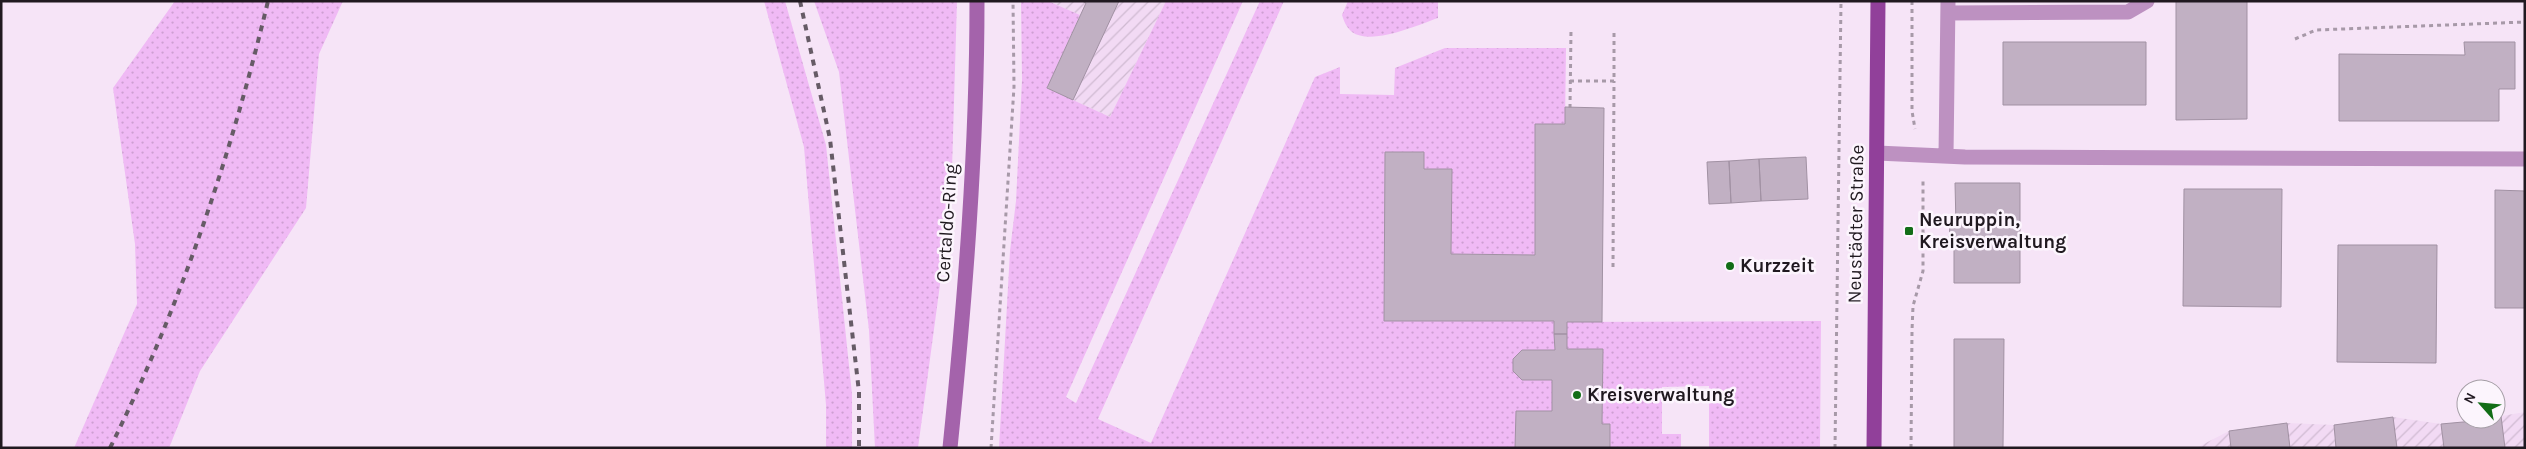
<svg xmlns="http://www.w3.org/2000/svg" width="2526" height="449" font-family="Karla,sans-serif">
<style>
.industrial{fill:url(#industrial-furrows)}
.grass{fill:url(#grass-dots)}
.building{fill:#c1b0c3;stroke:#a191a3}
.lines{fill:none;stroke-linecap:round;stroke-linejoin:round}
.path{stroke:#a799a8;stroke-width:3;stroke-dasharray:4 4;stroke-linecap:butt}
.lane{stroke:#bd91c1;stroke-width:15}
.secondary{stroke:#a463ab;stroke-width:15}
.primary{stroke:#91409a;stroke-width:15}
.rail{stroke:#665b66;stroke-width:4;stroke-dasharray:6 6;stroke-linecap:butt}
.poi-dot{fill:#126d17;stroke:#fcf5fd;stroke-width:2}
.labels{text-anchor:middle;dominant-baseline:central;stroke-width:5;stroke-linejoin:round;paint-order:stroke}
.poi-label{font-size:19px;font-weight:bold;fill:#201920;stroke:#fcf5fd;text-anchor:start}
.street-label{font-size:19px;fill:#201920;stroke:#fcf5fd}
</style>
<defs>
<pattern id="industrial-furrows" width="10" height="10" patternUnits="userSpaceOnUse" patternTransform="scale(1.25)"><rect width="10" height="10" fill="#f2daf4"/><path d="M-1 1l2-2M0 10L10 0M9 11l2-2" fill="none" stroke="#cfbad1"/></pattern>
<pattern id="grass-dots" width="8" height="8" patternUnits="userSpaceOnUse" patternTransform="scale(1.25)"><rect width="8" height="8" fill="#f0baf5"/><path d="M2 2h.1M6 6h.1" fill="none" stroke="#ce9fd2" stroke-width="1.8" stroke-linecap="round"/></pattern>
</defs>
<rect width="100%" height="100%" fill="#f6e4f7"/>
<!-- industrial -->
<path class="industrial" d="M1048 1H1166L1110 117 1047 88 1080 15Z
M2525 412V448H2196L2229 431 2287 423 2334 425 2393 417 2441 424 2496 419V417Z"/>
<!-- grass -->
<path class="grass" d="M175 1H343L319 54 306 208 200 371 169 448H74L137 304 135 244 113 88Z
M764 1H785L826 145 852 394V448H826V405L804 147Z
M814 1H957L951 203 918 448H875L869 330 839 72Z
M1021 1H1048L1080 15 1047 88 1110 117 1166 1H1243L1066 397 1076 403 1260 1H1284L1098 419 1151 443 1315 77 1340 67V94L1394 95 1395 68 1445 48H1566L1565 124H1535V255L1451 254 1452 169H1424L1423 152H1385L1384 320 1554 321 1555 350H1522L1513 359V371L1522 380H1552V411L1515 448H999L1010 251 1016 201 1022 80Z
M1348 1H1438V18C1418 25 1371 46 1352 32 1346 27 1344 21 1342 15Z
M1821 321 1820 448H1709V386L1662 387V434H1681V448H1610L1602 424 1603 349H1567V322Z"/>
<!-- building -->
<path class="building" d="M1082 1H1119L1073 100 1047 88 1086 3Z
M2176 1H2247V119L2176 120Z
M2003 42H2146V105H2003Z
M2464 42H2515V89H2499V121H2339V54L2465 55Z
M1565 107 1604 108 1602 322H1567V334H1554V321H1384L1385 152H1424V169H1452L1451 254 1535 255V124H1565Z
M1806 157 1808 199 1761 201 1759 159Z
M1759 159 1761 201 1731 203 1729 161Z
M1729 161 1731 203 1709 204 1707 162Z
M1955 183H2020V283H1954V240H1949L1950 225H1956Z
M2184 189H2282L2281 307 2183 306Z
M2495 190 2525 191V308H2495Z
M2338 245H2437L2436 363 2337 362Z
M1554 334H1567V349H1603L1602 424H1610V448H1515L1516 411H1552V380H1522L1513 371V359L1522 350H1555Z
M1954 339H2004L2003 448H1954Z
M2501 416 2505 448H2444L2441 424 2496 419V417Z
M2393 417 2397 448H2336L2334 425Z
M2287 423 2290 448H2231L2229 431Z"/>
<g class="lines">
<!-- path -->
<path class="path" d="M1912 1V111L1915 129
M2295 39 2316 30 2525 22
M1570 81H1614V31
M1570 108 1571 30
M1613 267 1614 81
M991 448 1014 87 1013 1
M1835 448 1841 1
M1911 448 1912 331 1913 306 1923 271V180"/>
<!-- lane -->
<path class="lane" d="M1948 13 2128 12 2147 1
M1877 153 1965 157 2525 159
M1946 155 1948 1"/>
<!-- secondary -->
<path class="secondary" d="M950 448C965 300 977 150 977 1"/>
<!-- primary -->
<path class="primary" d="M1874 448 1878 1"/>
<!-- rail -->
<path class="rail" d="M800 1 830 139 859 392V448
M110 448C181 305 231 156 268 1"/>
</g>
<!-- markers -->
<g class="poi-dot">
<rect x="1904" y="226" width="10" height="10" rx="2.5"/>
<circle cx="1730" cy="266" r="5"/>
<circle cx="1577" cy="395" r="5"/>
</g>
<g class="labels">
<!-- poi labels -->
<g class="poi-label">
<text x="1919" y="220">Neuruppin,<tspan x="1919" dy="22">Kreisverwaltung</tspan></text>
<text x="1740" y="266">Kurzzeit</text>
<text x="1587" y="395">Kreisverwaltung</text>
</g>
<!-- street labels -->
<g class="street-label">
<text transform="translate(947 223) rotate(-86)">Certaldo-Ring</text>
<text transform="translate(1856 224) rotate(-89)">Neustädter Straße</text>
</g>
</g>
<!-- border -->
<rect width="2526" height="449" fill="none" stroke="#201920" stroke-width="5"/>
<!-- north arrow -->
<g transform="translate(2481 404) rotate(297)"><circle r="24" fill="#fcf5fd" stroke="#a49da5"/>
<path d="M0-4L9 19L0 12L-9 19Z" fill="#126d17"/>
<text y="-8" font-size="14" font-weight="bold" text-anchor="middle" fill="#201920">N</text>
</g>
</svg>
